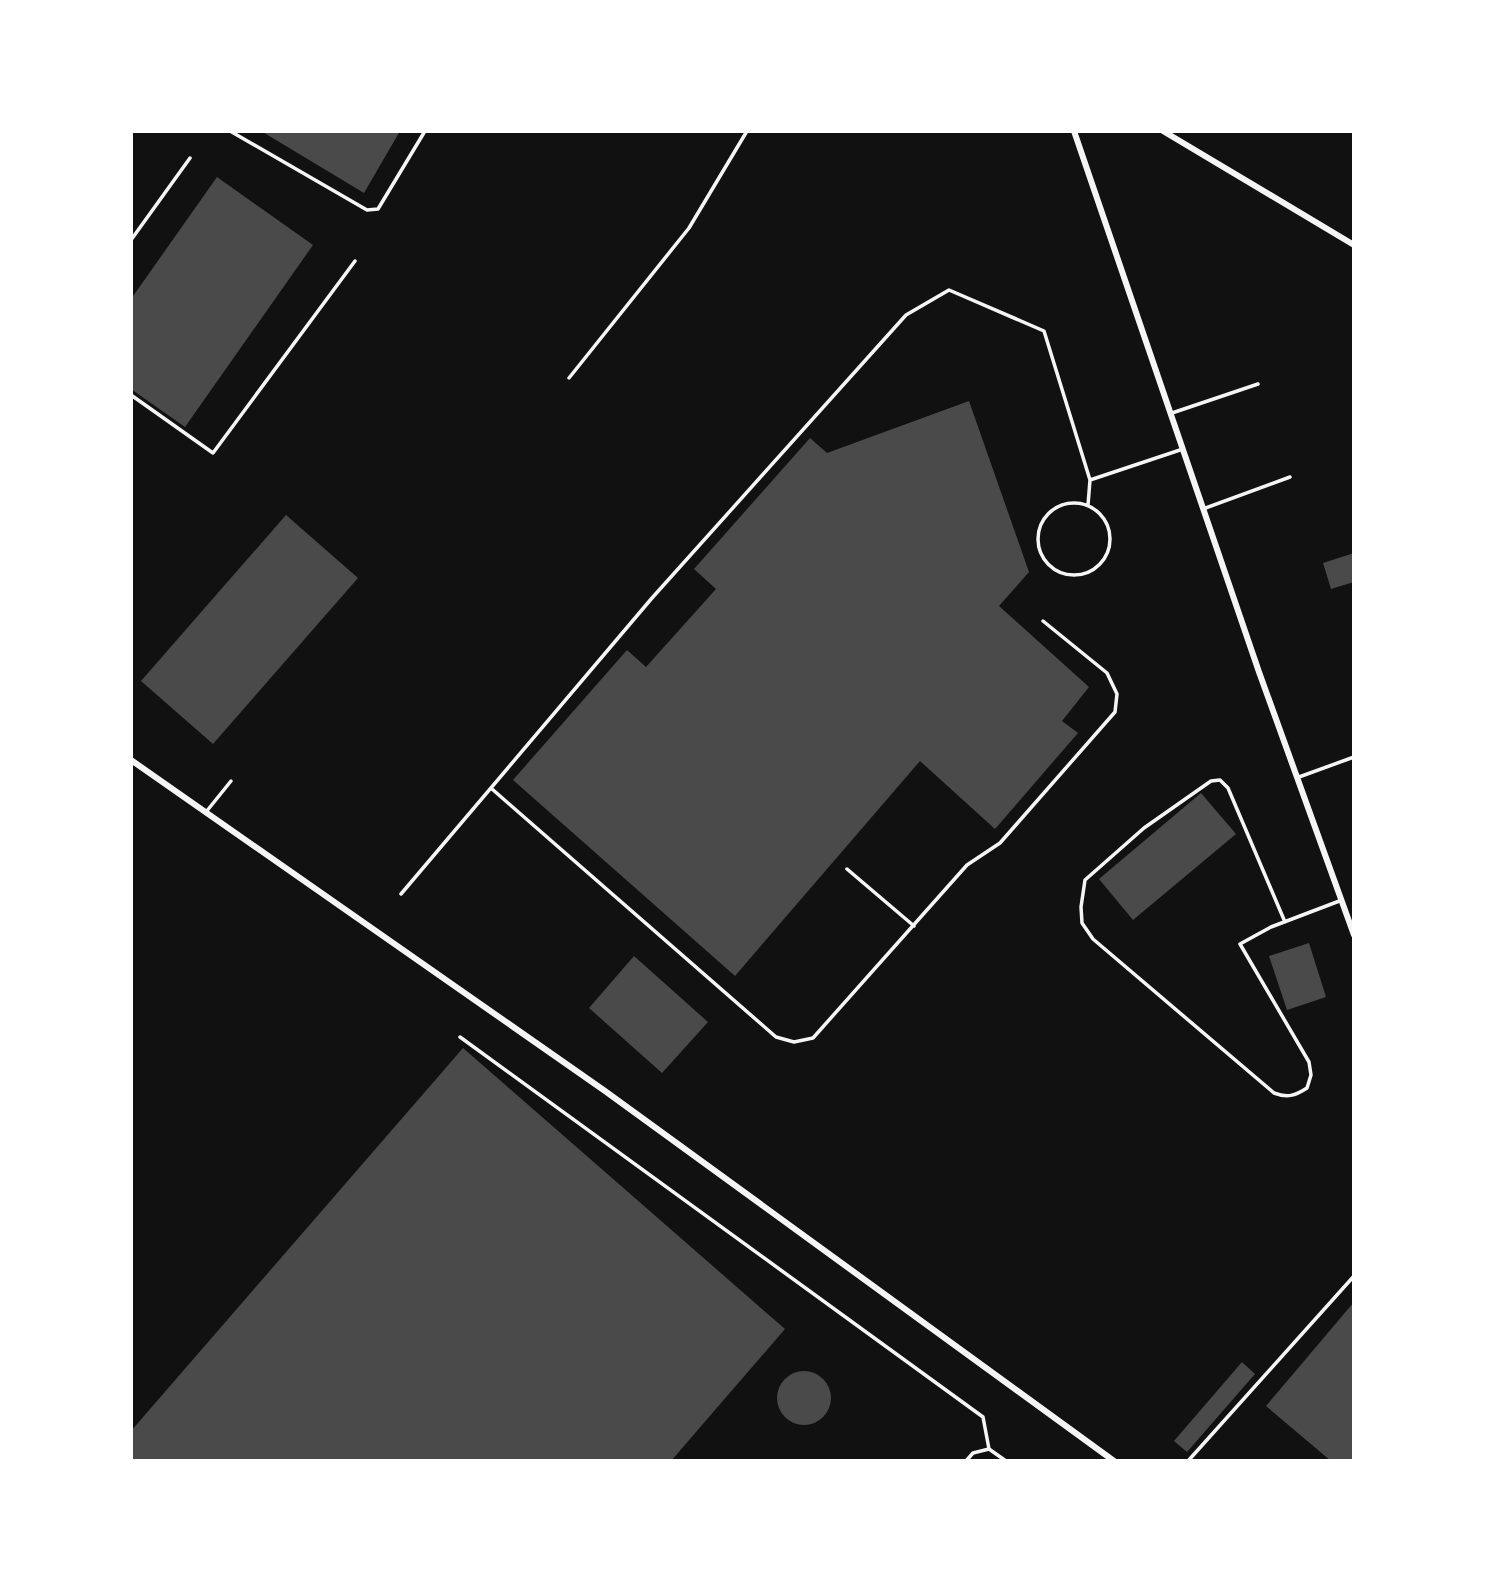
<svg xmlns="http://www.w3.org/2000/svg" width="1485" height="1592" font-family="'Work Sans',sans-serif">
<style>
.building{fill:#4a4a4a}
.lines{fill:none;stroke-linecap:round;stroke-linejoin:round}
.service{stroke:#f5f5f5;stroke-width:3.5}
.minor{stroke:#f5f5f5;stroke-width:6}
</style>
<rect width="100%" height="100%" fill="#111"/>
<!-- building -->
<path class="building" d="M261 131H400L364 193Z
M217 177 313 245 185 427 131 389V299Z
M969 401 1029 572 999 606 1089 687 1062 721 1078 733 995 829 920 761 735 976 513 780 627 650 646 667 716 589 694 569 810 438 827 453Z
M286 515 358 578 213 744 141 681Z
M1354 553V582L1331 589 1323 563Z
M1201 793 1236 834 1133 920 1099 879Z
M1309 943 1326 997 1287 1010 1269 956Z
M634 956 708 1022 662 1073 589 1008Z
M463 1048 785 1329 671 1461H131V1431Z
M1354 1302V1461H1331L1266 1406Z
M1242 1362 1255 1374 1187 1452 1174 1441Z
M777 1398a27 27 0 1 1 54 0a27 27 0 1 1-54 0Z"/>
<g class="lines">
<!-- service -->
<path class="service" d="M230 131 367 210 378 209 425 131
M131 240 190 158
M569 378 689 228 747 131
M131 395 213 453 355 261
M1172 413 1258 384
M1090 480 1183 449
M1038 539a36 36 0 1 1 72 0a36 36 0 1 1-72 0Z
M1203 509 1290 477
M1299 777 1354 757
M492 789 776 1037 794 1042 813 1038 967 865 1000 843 1115 712 1117 694 1107 673 1043 621
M206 812 231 781
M847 869 914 926
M401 894 652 598 906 315 949 290 1044 331 1090 480 1088 505
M1285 922 1228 788 1220 780 1211 781 1144 828 1085 880 1081 907 1082 923 1093 939 1274 1093C1287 1098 1295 1096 1307 1088L1311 1075 1309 1062 1240 944 1271 927 1342 900
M460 1037 983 1417 989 1449
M966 1461 973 1453 989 1449 1006 1461
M1188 1461 1354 1276"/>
<!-- minor -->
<path class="minor" d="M1074 131 1259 672 1354 935
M1163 131 1354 245
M131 760 605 1091 1114 1461"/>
</g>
<!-- border -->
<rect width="1485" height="1592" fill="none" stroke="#ffffff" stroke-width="266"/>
</svg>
